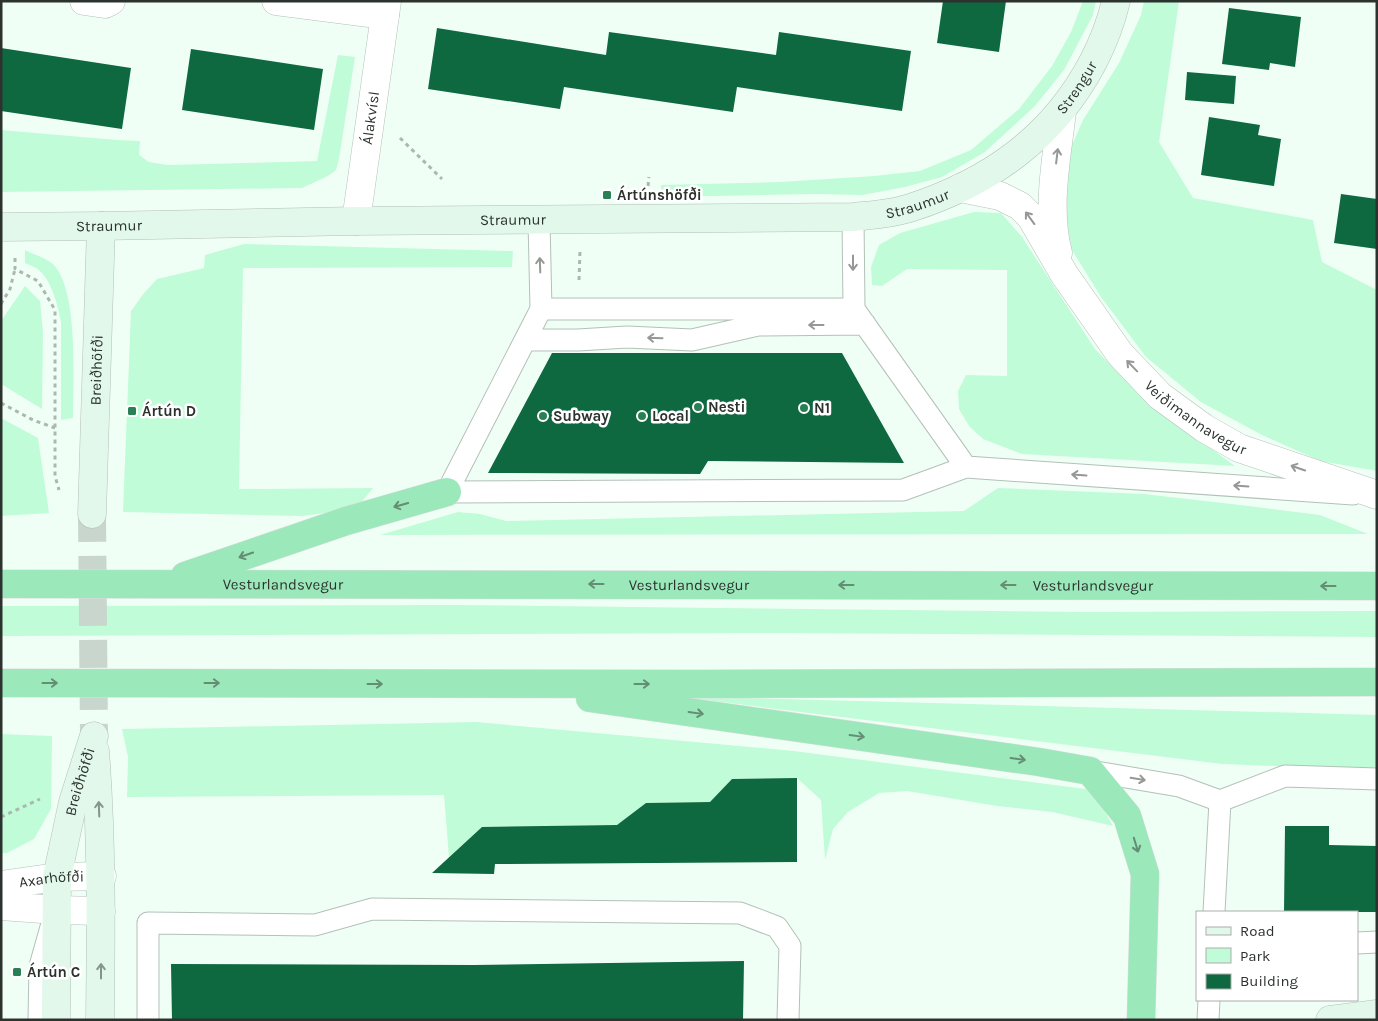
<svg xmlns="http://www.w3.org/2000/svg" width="1378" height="1021" font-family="Karla,sans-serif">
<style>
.green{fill:#c1fcd8}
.building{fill:#0e6840}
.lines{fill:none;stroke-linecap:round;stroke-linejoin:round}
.secondary-tunnel{stroke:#c9d6cd;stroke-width:28;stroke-dasharray:28 14;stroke-linecap:butt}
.lane-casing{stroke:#b3c1b8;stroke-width:23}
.street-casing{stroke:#b3c1b8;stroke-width:29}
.secondary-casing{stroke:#b3c1b8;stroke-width:29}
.highway-casing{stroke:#dddede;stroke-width:29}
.path{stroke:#abb7af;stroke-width:3;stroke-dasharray:4 4;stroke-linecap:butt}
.lane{stroke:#fff;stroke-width:21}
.street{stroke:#fff;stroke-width:28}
.secondary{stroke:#e1f8ea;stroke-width:28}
.highway{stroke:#9be8ba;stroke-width:28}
.oneway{stroke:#969896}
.oneway2{stroke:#648d74}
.oneway3{stroke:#86958c}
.poi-dot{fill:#298054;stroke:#fff;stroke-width:2}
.labels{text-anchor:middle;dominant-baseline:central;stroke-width:5;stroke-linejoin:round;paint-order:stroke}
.street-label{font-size:15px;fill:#2c322e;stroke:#fff}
.poi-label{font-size:15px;font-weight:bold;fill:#2c322e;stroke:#fff;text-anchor:start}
</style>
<rect width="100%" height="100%" fill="#f0fff5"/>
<!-- green -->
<path class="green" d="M1083 1H1096L1093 15 1064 70 1035 106 985 152 942 177 905 187 862 195 815 194 661 197V185L780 182 874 176 920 171 971 150 1019 109 1052 66 1071 32Z
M1144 1H1179L1159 142 1193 198 1313 220 1322 262 1377 290V471L1320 461 1260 434 1201 402 1146 357 1101 297 1072 250 1064 211 1066 159 1083 120 1119 63 1141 15Z
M338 55 355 57 339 159 336 170 328 176 302 188 1 192V130L117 140 140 141 139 155 149 162 168 165 317 161Z
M974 212 1001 213 1022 237 1095 349 1144 399 1235 466 1022 454 983 439 969 426 959 409 958 391 966 375 1007 376V270L907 269 882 286 872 285 871 267 879 245 900 233Z
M244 244 513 251 512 267 243 268 239 489 373 488 356 509 302 516 123 512 131 311 144 293 157 279 204 268 205 255Z
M25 250C33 254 46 258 53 264 79 290 73 382 73 418L61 420V322C58 306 51 277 36 268 33 266 28 265 25 263Z
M25 286 40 301 43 332 42 409 1 384V321Z
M1 418 38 438 49 513 1 516Z
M998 488 1144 494 1249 506 1320 515 1368 534 380 535 458 512 480 514 506 521 964 511Z
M454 605 1087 612 1377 611V637L774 633 1 636V606Z
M672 696 1377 715V770L1222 764Z
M476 722 794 751 1093 790 1113 826 1052 812 997 806 907 791 879 793 848 812 833 829 825 860 821 800 797 778 732 779 710 802 647 803 617 825 482 827 449 857 444 795 127 797 128 757 122 729Z
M1 734 52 736 51 809 34 839 7 853H1Z"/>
<!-- building -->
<path class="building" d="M943 1H1006L999 52 937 43Z
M1229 8 1301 17 1295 67 1270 63 1269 70 1222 64Z
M437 28 606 55 609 32 776 55 779 32 911 51 902 111 737 87 733 112 564 87 560 109 428 89Z
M1 48 131 68 122 129 1 111Z
M191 49 323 69 314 130 182 110Z
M1187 72 1236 76 1234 104 1185 100Z
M1209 117 1260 125 1258 135 1281 139 1274 186 1201 175Z
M1341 194 1377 199V249L1334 243Z
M552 353H842L904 463 708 461 700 474 488 473Z
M797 778V862L495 864 494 874 432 873 482 827 617 825 646 803 710 802 732 779Z
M1285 826H1329V845L1377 846V912H1284Z
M744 961 743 1020H172L171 964 474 965Z"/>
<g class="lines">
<!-- secondary-tunnel -->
<path class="secondary-tunnel" d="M92 514 94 736"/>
<!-- lane casing -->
<g class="lane-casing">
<path id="lane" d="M853 217 854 309 966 467
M539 221 541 309 447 492 903 490 966 467 1353 494
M541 309H854
M526 340H578L627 337 692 340 758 325 865 324
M1090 771 1179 786 1220 801 1285 776 1377 779
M1214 912 1220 801
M1357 943 1377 942
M39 1020 40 966 51 927
M148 1020V923L315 925 372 909 740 913 777 927 790 946 788 1020
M1208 1020 1209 1000"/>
</g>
<!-- street casing -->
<g class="street-casing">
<g id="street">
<path d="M84 1 105 4 111 1"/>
<path d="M276 1 385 15"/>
<path id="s1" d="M960 188 1000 196 1020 206 1031 217 1064 274 1120 354 1160 396 1204 428 1239 448 1377 495"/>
<path id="s2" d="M356 221 387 1"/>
<path d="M1058 253C1046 207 1057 157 1062 111"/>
<path id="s3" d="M1 885 57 877 102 876"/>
<path d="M1 906 56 910 101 911"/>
</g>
</g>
<!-- secondary casing -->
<g class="secondary-casing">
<g id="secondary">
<path id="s4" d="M1 227 101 226 356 221 853 217C872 215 891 214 910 208 990 182 1053 138 1093 62 1103 43 1111 22 1116 1"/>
<path id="s5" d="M92 514 101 226"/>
<path d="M95 751C102 841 101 930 100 1020"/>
<path id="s6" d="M56 1020 57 877 73 802 94 736"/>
<path d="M1330 1020 1377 1014"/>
</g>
</g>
<!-- highway casing -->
<g class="highway-casing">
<g id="highway">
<path d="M185 576 346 521 447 492"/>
<path id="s7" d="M1 584 1377 586"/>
<path d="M1 683 700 684 1377 682"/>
<path d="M590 698 1039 762 1090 771 1127 816 1145 874 1141 1020"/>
</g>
</g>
<!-- path -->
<path class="path" d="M400 138 442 179
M648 186 649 177
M15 258V269L38 281 55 310V476L59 490
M579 280 580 251
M1 304 10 289 15 269
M1 403 33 420 55 428
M1 817 40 799"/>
<!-- lane -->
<use href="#lane" class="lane"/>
<!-- street -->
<use href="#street" class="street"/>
<!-- secondary -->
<use href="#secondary" class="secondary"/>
<!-- highway -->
<use href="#highway" class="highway"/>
</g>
<!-- one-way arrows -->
<defs><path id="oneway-shaft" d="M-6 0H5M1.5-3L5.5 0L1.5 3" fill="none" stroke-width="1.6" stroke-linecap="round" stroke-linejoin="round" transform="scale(1.25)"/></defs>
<g class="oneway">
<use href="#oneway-shaft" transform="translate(1057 156) rotate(-83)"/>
<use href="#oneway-shaft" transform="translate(1030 218) rotate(-126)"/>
<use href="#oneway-shaft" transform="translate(853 263) rotate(90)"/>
<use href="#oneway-shaft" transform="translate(540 265) rotate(-92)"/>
<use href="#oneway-shaft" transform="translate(816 325) rotate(180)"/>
<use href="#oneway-shaft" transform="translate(655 338) rotate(-178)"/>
<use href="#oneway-shaft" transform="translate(1132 366) rotate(-134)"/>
<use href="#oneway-shaft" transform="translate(1298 468) rotate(-161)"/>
<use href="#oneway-shaft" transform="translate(1079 475) rotate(-176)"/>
<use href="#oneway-shaft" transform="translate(1241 486) rotate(-176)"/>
<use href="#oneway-shaft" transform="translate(1138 779) rotate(9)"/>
</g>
<g class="oneway2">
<use href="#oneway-shaft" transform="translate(401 505) rotate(164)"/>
<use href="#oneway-shaft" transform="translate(246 555) rotate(161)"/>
<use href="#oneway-shaft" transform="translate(596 584) rotate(-180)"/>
<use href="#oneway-shaft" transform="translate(846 585) rotate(-180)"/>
<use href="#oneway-shaft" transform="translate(1008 585) rotate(-180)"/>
<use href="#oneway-shaft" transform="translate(1328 586) rotate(-180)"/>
<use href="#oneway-shaft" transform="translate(50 683)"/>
<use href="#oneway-shaft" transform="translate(212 683)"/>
<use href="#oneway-shaft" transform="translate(375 684)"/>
<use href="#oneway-shaft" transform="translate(642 684)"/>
<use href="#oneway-shaft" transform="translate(696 713) rotate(8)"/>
<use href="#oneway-shaft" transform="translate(857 736) rotate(8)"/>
<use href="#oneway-shaft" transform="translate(1018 759) rotate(8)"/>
<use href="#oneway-shaft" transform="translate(1136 845) rotate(73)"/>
</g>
<g class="oneway3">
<use href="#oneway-shaft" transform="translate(99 809) rotate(-92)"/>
<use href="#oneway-shaft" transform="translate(101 971) rotate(-90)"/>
</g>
<!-- markers -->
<g class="poi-dot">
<rect x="602" y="190" width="10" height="10" rx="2.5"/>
<circle cx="698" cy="407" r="5"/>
<circle cx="804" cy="408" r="5"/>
<rect x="127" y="406" width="10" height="10" rx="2.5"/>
<circle cx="543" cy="416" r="5"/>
<circle cx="642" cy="416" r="5"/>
<rect x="12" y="967" width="10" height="10" rx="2.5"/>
</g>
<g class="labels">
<!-- street labels -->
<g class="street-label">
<text stroke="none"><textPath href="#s4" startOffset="1120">Strengur</textPath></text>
<text stroke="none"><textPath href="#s2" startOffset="104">Álakvísl</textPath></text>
<text stroke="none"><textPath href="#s4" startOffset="918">Straumur</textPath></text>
<text stroke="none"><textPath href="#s4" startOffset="512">Straumur</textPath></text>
<text stroke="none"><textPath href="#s4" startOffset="108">Straumur</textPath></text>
<text stroke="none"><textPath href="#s5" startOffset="144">Breiðhöfði</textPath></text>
<text stroke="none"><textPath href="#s1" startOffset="342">Veiðimannavegur</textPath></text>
<text stroke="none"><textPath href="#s7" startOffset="282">Vesturlandsvegur</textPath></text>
<text stroke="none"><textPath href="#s7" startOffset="688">Vesturlandsvegur</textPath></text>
<text stroke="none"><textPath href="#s7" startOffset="1092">Vesturlandsvegur</textPath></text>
<text stroke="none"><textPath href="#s6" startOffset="241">Breiðhöfði</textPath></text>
<text stroke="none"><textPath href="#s3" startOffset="51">Axarhöfði</textPath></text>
</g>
<!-- poi labels -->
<g class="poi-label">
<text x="617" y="195">Ártúnshöfði</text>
<text x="708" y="407">Nesti</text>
<text x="814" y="408">N1</text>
<text x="142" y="411">Ártún D</text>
<text x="553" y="416">Subway</text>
<text x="652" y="416">Local</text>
<text x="27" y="972">Ártún C</text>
</g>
</g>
<!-- border -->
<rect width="1378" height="1021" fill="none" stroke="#2c322e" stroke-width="5"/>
<!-- legend -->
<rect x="1196" y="911" width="162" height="90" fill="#ffffff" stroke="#abadab"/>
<rect x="1206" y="927" width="25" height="8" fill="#e1f8ea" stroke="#abadab"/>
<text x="1240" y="936" font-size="15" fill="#2c322e">Road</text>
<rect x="1206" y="948" width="25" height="15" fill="#c1fcd8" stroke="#abadab"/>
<text x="1240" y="961" font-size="15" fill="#2c322e">Park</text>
<rect x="1206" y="974" width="25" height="15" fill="#0e6840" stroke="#abadab"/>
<text x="1240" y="986" font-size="15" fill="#2c322e">Building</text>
</svg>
